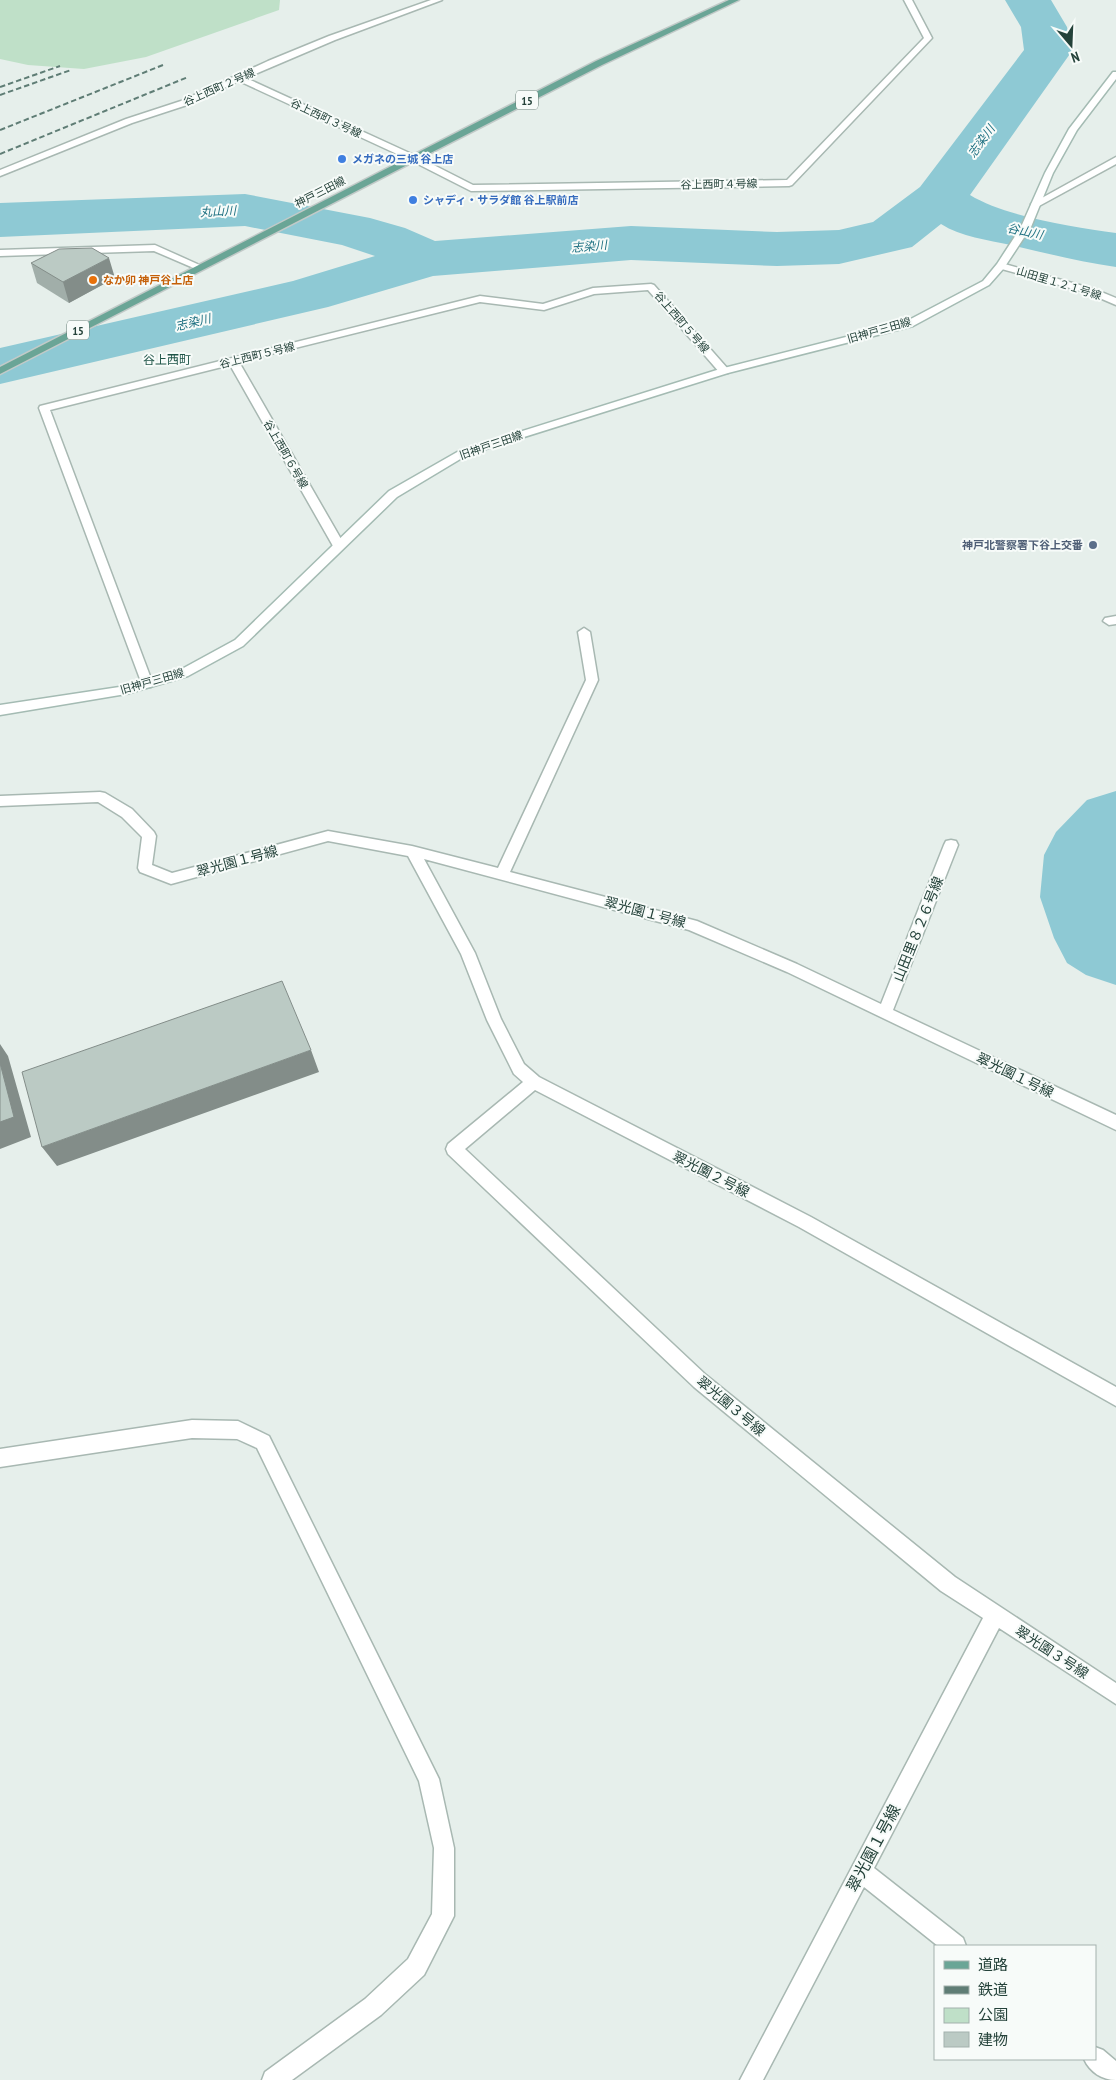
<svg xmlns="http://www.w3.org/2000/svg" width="1116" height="2080" font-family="'PT Sans Narrow','Noto Sans JP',sans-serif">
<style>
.green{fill:#bfe0c8}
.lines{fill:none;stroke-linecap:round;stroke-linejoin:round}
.river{fill:#8ec9d4;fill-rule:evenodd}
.street-casing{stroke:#a8b8b2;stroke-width:3}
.secondary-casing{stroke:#a4bbb3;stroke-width:3}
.primary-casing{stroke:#c2cac8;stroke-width:3}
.street{fill:#fff;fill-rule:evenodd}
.secondary{fill:#fff;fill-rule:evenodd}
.primary{fill:#6aa596;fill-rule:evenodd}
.rail{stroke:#5f7d75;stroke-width:2;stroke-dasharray:5.5 3;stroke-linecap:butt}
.wall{fill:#a1aea9}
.shaded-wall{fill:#838d89}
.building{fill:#bbcac4;stroke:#838d89}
.shop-dot{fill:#3f7fe0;stroke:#f7fbf9;stroke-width:2}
.food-dot{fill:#e8710a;stroke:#f7fbf9;stroke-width:2}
.service-dot{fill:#5c6f8a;stroke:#f7fbf9;stroke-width:2}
.labels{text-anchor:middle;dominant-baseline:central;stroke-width:4;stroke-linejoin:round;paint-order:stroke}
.far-street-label{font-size:11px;fill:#24423a;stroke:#f7fbf9}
.far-shop-label{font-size:11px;font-weight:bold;fill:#366cbe;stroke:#f7fbf9;text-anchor:start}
.far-food-label{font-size:11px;font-weight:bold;fill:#c56008;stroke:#f7fbf9;text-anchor:start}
.far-service-label{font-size:11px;font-weight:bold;fill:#4e5e75;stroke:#f7fbf9;text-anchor:end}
.shield{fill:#f7fbf9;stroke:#637a73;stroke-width:1}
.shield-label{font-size:12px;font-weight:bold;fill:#24423a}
.far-water-label{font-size:12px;font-style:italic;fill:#1c6f80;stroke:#f7fbf9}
.far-neighbourhood-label{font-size:12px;fill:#1f5548;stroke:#f7fbf9}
.street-label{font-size:14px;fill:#24423a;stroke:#f7fbf9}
.near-street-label{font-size:16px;fill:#24423a;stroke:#f7fbf9}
</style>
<rect width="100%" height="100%" fill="#e6efeb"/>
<!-- green -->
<path class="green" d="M0 0H280L279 10 146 57 84 69 28 65 0 59Z"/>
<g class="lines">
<!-- river -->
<path class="river" d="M1005 0H1051L1067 27 1072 51 970 195C1006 217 1073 227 1116 233V267C1080 262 1046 253 1011 245 988 240 961 237 941 224L912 247 839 264 777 266 631 260 433 276 328 307 0 384V348L293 281 375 256 342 245 245 226 0 237V203L245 194 370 218 405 228 435 241 631 226 777 232 839 230 873 222 920 187 1024 50 1021 27Z
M1116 791V985L1086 975 1067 963 1054 938 1040 897 1044 855 1056 832 1087 800Z"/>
<!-- street casing -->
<g class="street-casing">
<path id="street" d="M431 0H442L335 40 246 78 416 156 473 185 787 180 924 38 904 0H912L932 38 792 185 789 186 471 191 410 160 239 81 187 105 132 123 0 176V170L126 119 181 101 268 61 329 36Z
M1116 157V164L1039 206 1036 207 1031 204Z
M155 245 204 267 199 270 196 269 154 251 0 256V250Z
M1001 263 1094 289 1116 298V305L1088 293 998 268V264Z
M651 284 654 285 728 369 729 371 728 373H720L648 290 594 294 544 310 480 302 239 362 345 546 339 550 333 546 230 365 50 410 153 684 151 687H143L39 408 40 406 480 296 543 304 593 288Z
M1116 616V624L1109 625 1103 621 1105 618Z
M584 628 590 632 598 680 510 872 697 921 797 964 881 1004 944 845 946 841 951 840 956 841 958 845 893 1010 1116 1115V1130L787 972 689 930 424 859 475 953 501 1019 524 1064 539 1077 811 1217 1116 1387V1406L799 1227 535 1090 465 1149 706 1375 955 1577 1116 1683V1704L999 1628 874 1868 963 1938 966 1946H938L864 1887 763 2080H740L983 1618 941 1591 694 1387 448 1154 446 1149 448 1144 523 1082 514 1074 487 1020 461 954 408 856 328 841 171 884 140 872 138 868 142 837 122 817 98 802 0 806V796L100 792 105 793 132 809 154 832 156 836 152 865 172 873 328 831 412 846 498 868 586 680 578 632Z
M192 1420 238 1421 269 1436 439 1779 454 1848V1916L424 1975 381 2015 292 2080H262L265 2072 365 1999 408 1959 432 1914 434 1848 419 1781 257 1448 237 1439 192 1438 0 1467V1449Z
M1095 2047 1103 2050 1116 2061V2080C1102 2080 1090 2072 1084 2059H1095Z"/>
</g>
<!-- secondary casing -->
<g class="secondary-casing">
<path id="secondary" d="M1113 72H1116V79L1077 130 1053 173 1031 227 1004 268 989 285 913 326 728 373 467 455 397 497 243 646 188 676 126 694 0 715V705L126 686 180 670 235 640 389 491 459 451 720 369 905 322 983 281 997 264 1021 227 1045 173 1069 129Z"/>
</g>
<!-- primary casing -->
<g class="primary-casing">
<path id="primary" d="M729 0H739L602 65 0 374V367L596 61Z"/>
</g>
<!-- street -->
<use href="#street" class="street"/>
<!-- secondary -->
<use href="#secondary" class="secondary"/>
<!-- primary -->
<use href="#primary" class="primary"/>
<!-- rail -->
<path class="rail" d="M0 87 60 66
M0 95 71 70
M0 130 163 65
M0 154 188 77"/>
</g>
<!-- wall -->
<path class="wall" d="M31 263 115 278 69 303 37 283Z"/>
<!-- shaded-wall -->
<path class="shaded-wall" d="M109 258 115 278 69 303 63 282Z
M0 1044 8 1056 31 1137 0 1149Z
M311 1050 319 1072 57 1166 42 1147Z"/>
<!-- building -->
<path class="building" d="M92 248 109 258 63 282 31 263 59 249Z
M282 981 311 1050 42 1147 22 1072Z
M0 1063 14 1117 0 1122Z"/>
<!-- markers -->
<g class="shop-dot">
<circle cx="342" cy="159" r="5"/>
<circle cx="413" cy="200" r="5"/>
</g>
<circle class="food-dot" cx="93" cy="280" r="5"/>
<circle class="service-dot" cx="1093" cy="545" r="5"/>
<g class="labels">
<!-- far-street labels -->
<g class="far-street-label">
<text transform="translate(219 87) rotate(-24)">谷上西町２号線</text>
<text transform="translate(326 118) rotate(25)">谷上西町３号線</text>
<text transform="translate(719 184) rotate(-1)">谷上西町４号線</text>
<text transform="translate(320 192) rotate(-27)">神戸三田線</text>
<text transform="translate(1059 283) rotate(17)">山田里１２１号線</text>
<text transform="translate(682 322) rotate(49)">谷上西町５号線</text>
<text transform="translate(879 330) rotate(-16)">旧神戸三田線</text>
<text transform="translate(257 355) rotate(-14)">谷上西町５号線</text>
<text transform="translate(491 445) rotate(-19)">旧神戸三田線</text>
<text transform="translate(286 454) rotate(60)">谷上西町６号線</text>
<text transform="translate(152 681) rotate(-16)">旧神戸三田線</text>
</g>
<!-- far-shop labels -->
<g class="far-shop-label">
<text x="352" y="159">メガネの三城 谷上店</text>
<text x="423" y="200">シャディ・サラダ館 谷上駅前店</text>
</g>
<!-- far-food labels -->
<g class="far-food-label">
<text x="103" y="280">なか卯 神戸谷上店</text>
</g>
<!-- far-service labels -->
<g class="far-service-label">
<text x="1083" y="545">神戸北警察署下谷上交番</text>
</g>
<!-- shield labels -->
<g class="shield">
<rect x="516" y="90.5" width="22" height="19" rx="4"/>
<rect x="67" y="320.5" width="22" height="19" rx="4"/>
</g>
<g class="shield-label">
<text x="527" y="100">15</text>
<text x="78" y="330">15</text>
</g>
<!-- far-water labels -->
<g class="far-water-label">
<text transform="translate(981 141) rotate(-54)">志染川</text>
<text transform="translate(218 211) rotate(-3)">丸山川</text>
<text transform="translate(1025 231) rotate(12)">谷山川</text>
<text transform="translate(589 246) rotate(-5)">志染川</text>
<text transform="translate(193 322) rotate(-13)">志染川</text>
</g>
<!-- far-neighbourhood labels -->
<g class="far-neighbourhood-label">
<text x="167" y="359">谷上西町</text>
</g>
<!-- street labels -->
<g class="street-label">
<text transform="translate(237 861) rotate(-15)">翠光園１号線</text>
<text transform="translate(645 912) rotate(15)">翠光園１号線</text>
<text transform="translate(918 929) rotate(-68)">山田里８２６号線</text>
<text transform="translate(1015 1075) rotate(26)">翠光園１号線</text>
<text transform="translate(711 1174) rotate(27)">翠光園２号線</text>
<text transform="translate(731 1406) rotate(40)">翠光園３号線</text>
<text transform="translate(1052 1652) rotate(33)">翠光園３号線</text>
</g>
<!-- near-street labels -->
<g class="near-street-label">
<text transform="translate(873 1848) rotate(-62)">翠光園１号線</text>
</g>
</g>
<!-- legend -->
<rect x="934" y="1945" width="162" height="115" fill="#f7fbf9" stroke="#a3b1ad"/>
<rect x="944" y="1961" width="25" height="8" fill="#6aa596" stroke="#a3b1ad"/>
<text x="978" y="1970" font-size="15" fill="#24423a">道路</text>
<rect x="944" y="1986" width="25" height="8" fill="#5f7d75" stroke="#a3b1ad"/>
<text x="978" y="1995" font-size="15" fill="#24423a">鉄道</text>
<rect x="944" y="2008" width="25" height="15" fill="#bfe0c8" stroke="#a3b1ad"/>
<text x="978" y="2020" font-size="15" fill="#24423a">公園</text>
<rect x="944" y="2032" width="25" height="15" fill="#bbcac4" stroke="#a3b1ad"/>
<text x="978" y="2045" font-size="15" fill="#24423a">建物</text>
<!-- north arrow -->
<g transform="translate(1071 45) rotate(161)" stroke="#f7fbf9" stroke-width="4" paint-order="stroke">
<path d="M0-4L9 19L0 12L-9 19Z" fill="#24423a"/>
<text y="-8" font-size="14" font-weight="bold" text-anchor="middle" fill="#24423a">N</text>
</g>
</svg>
